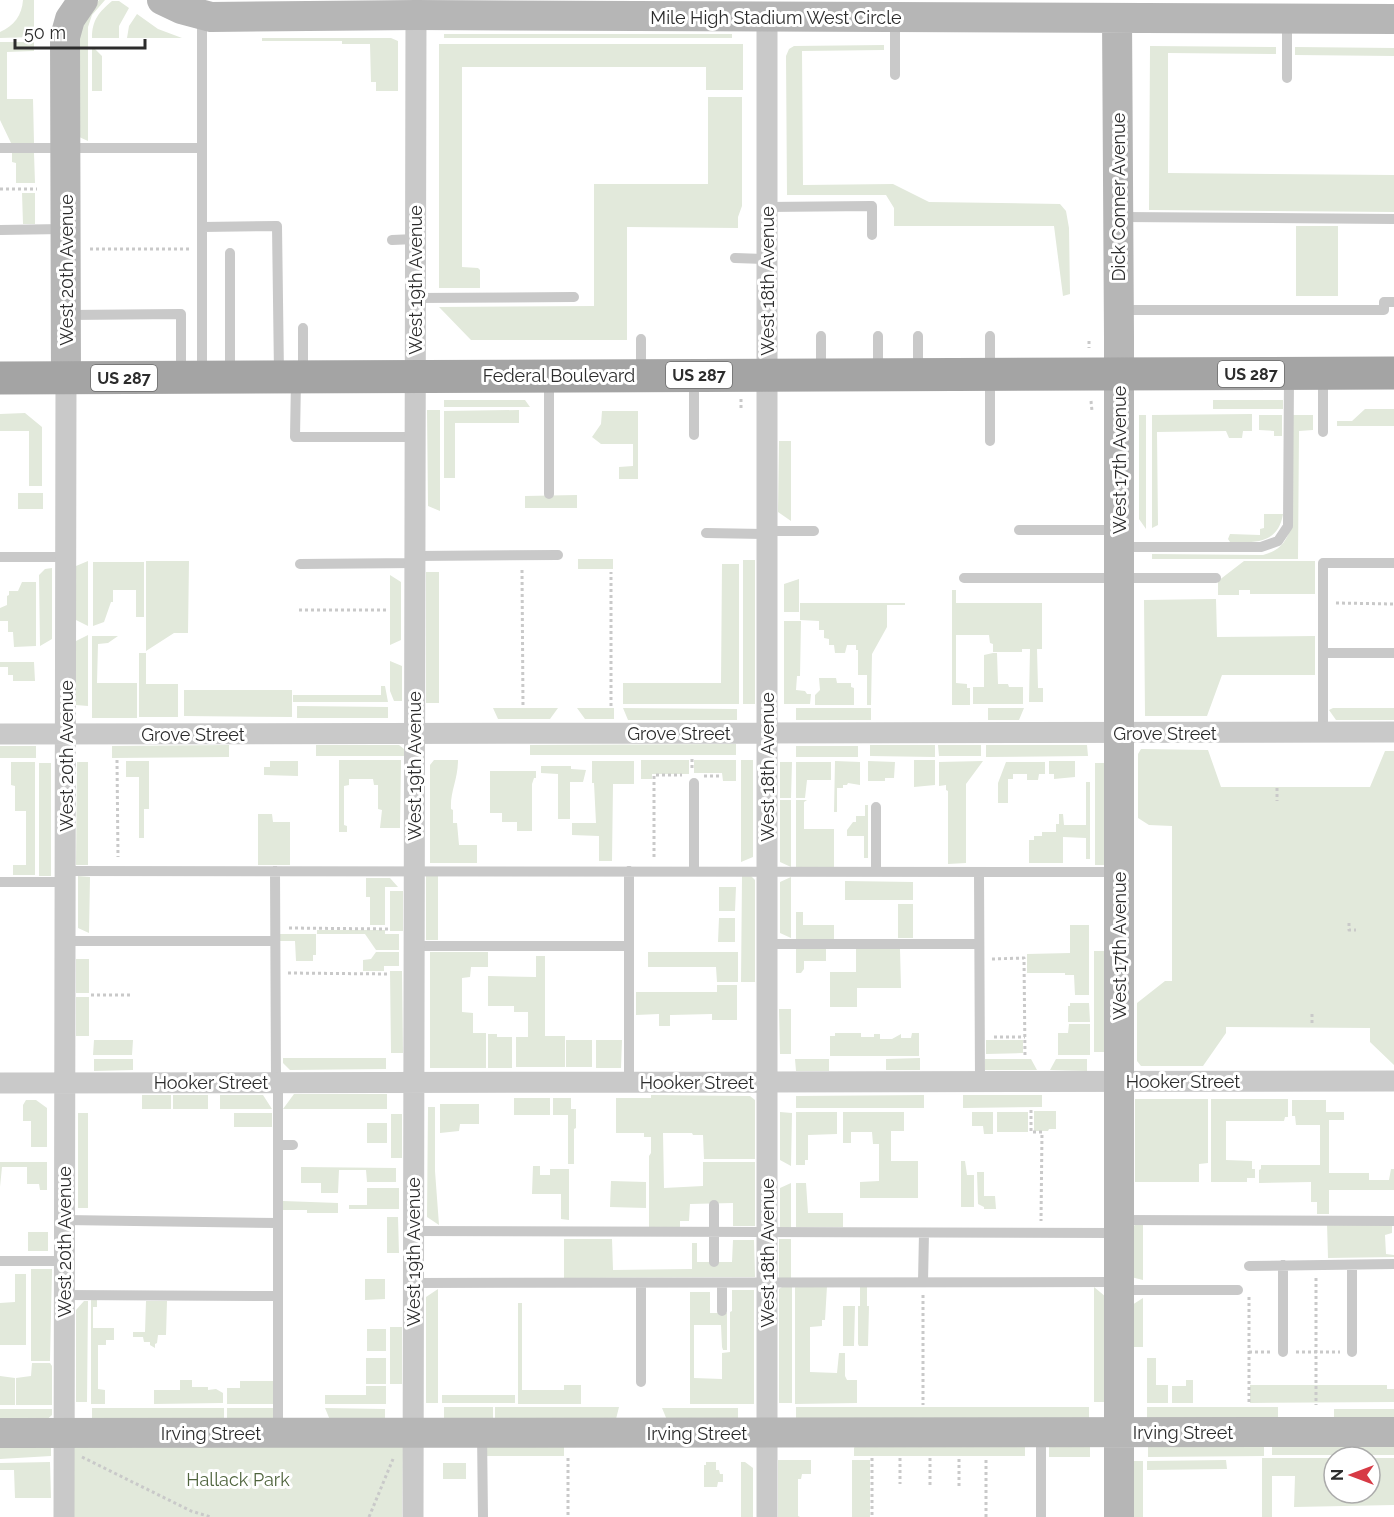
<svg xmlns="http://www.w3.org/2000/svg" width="1394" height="1517" font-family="Raleway,sans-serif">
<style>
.green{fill:#e2e9db}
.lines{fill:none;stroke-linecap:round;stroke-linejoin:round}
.path{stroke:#c9c9c9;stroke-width:3;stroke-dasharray:3 3;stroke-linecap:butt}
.lane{stroke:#c9c9c9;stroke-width:10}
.street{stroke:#c9c9c9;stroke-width:21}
.secondary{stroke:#b6b6b6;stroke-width:30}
.primary{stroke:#a4a4a4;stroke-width:33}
.labels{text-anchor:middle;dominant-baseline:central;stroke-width:6;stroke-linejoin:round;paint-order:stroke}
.shield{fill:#fff;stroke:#6b6b6b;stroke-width:1.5}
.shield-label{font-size:16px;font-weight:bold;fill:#2c2c2c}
.street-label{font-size:18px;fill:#2c2c2c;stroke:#fff}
.park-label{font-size:18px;fill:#4f643d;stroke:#fff}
</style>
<rect width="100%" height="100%" fill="#fff"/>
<!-- green -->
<path class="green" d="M23 0H34V37L0 38V32C14 26 22 15 23 0Z
M99 0H105L92 15 88 27V141L77 136 79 26 88 12Z
M112 1H119L129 8 119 26V38H92C92 20 99 12 112 1Z
M137 14 158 29 182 38H127L129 26Z
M444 34H732V38H444Z
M262 38H391L398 41V91H376V82H371L370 44H342V41H262Z
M0 42H34V51L7 52V99H33L34 143H11L0 120Z
M439 44H743V90H706V67H462V267L478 268 480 270V288H439Z
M884 45V50L802 51 803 185 893 184 929 202 1060 204 1066 211 1069 228 1070 294 1063 296 1054 226H894V208L886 195H787L786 56 789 49 794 46Z
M1150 46 1276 47V54L1168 53V173L1394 175V212L1149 210Z
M1295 47 1394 48V56L1295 55Z
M92 49H95L102 56V91H92Z
M708 97H742V206L738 217V228L627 227V340H471L439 307 594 306V184H708Z
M12 153H34L35 183H16V163L12 162Z
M22 193H35V224H23Z
M1296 226H1338V296H1296Z
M444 400H525L530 407H444Z
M1213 400H1283V409H1213Z
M1365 409H1394V426H1337V421H1352Z
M427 410H440V511L428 506Z
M519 410V423H455V478H444V411Z
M602 411H638V479H619V467L633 466V444H601L592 437 601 424Z
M25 413 42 427V486H29V431H0V414Z
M1252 414V431H1243L1242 438H1229L1226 431 1157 432 1158 525 1152 528V415Z
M1139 415H1146V529L1139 519Z
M1259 415H1282V436H1274V431L1259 430Z
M1291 415H1313V430L1299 431 1298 559H1152V554L1263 555C1279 551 1287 542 1291 526Z
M779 441H791V521L778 512Z
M18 493H43V509H18Z
M577 495V508H525V496Z
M1264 514H1283C1278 544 1255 543 1230 542L1228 539 1230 534 1260 535V529L1264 528Z
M578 559H613V569H578Z
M743 560H755V704H743Z
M88 561V626L76 620V566Z
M146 561H189L188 633H174L146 651Z
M1244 561H1315V594H1250V590H1239V595H1218V581Z
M93 562H144V617H136V590H113V602H111L104 622 93 626Z
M722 564H739V704H623V683H721Z
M52 568V639L40 646 39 575 45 569Z
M426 572H439V703H426Z
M390 575 401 582V640L390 645Z
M799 579V612H784V584Z
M22 582H36V646L14 647 13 632H8V621H0V608L7 605V596L9 595V591H18Z
M952 590H956V603H1042V649H1037L1038 688H1043V702H1029L1030 649H1022V652H993V644L990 643 989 635H956V683L967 684V688H970V705H952Z
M1216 599 1217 637 1315 636V675H1222L1207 716H1145L1144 600Z
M800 603H905V605H887V627L872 654 871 705H867V675H858V650H856V645H847L845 653H835L834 645H829V639L824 638V630H819V621L800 620Z
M784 621H801L800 676H797L796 690 805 691 807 694H811L810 704H784Z
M88 635V706L76 705V641Z
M92 636H118L108 643 98 644 97 683H137V718H92Z
M139 653H146V684H178V717H139Z
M993 653H997L998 684H1008L1009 687H1023V704H973V687H984V655Z
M390 661 402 666V701H394L390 691Z
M0 662H34L35 681H13V675H8V667H0Z
M819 678H836L837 683H851V687L854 688V705H815V695L820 690Z
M381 686H385L388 702H293V695H381Z
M184 690H292V717L184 716Z
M297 706 388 707V718H297Z
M493 708H558L550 719H498Z
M577 708H614V719H585Z
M623 708 737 709V720H628Z
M796 708H871V720H796Z
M988 708H1024L1019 720H988Z
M1333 708H1394V720H1336L1329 710Z
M736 744V755H530V745Z
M229 745V757L112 758V746Z
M316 745H399L404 749V756H316Z
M870 745H935V757L870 756Z
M938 745H981V756H939Z
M986 745H1087L1088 756 986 757Z
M0 746H36V758H0Z
M796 746H858V757H796Z
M1141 749 1208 750 1221 787H1370L1385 751H1394V1065L1370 1042V1028L1226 1027V1033L1203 1066H1141L1137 1061V1003L1165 981H1172V826L1149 825 1138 818V754Z
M339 760H401L400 828H380L382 810 378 809V785H374L373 779H349V785L344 786V825L347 826V832H339Z
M434 760H458C458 780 450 791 451 809L453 810V823H457L459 845H477V863H430V765Z
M641 760H689V774H652V779H641Z
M694 760H736V781H723L722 773H694Z
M741 760H753V857L741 862Z
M914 760H935V785L914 787Z
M126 761H149V809H144V838H139V777H126Z
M270 761H298V776L264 775V767H270Z
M592 761H634V784H613L612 861H599V836L572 835V823H596L594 783H592Z
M835 761 860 762V785L848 783 847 785H843V788H837V812H834Z
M868 761 895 762 894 778H885V781H868Z
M983 761 966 784V863L948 864V791L946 790V785L939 786V762Z
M1049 761H1075V777L1054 779V774H1049Z
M11 762H35V875H13V865H26V811H15V786L11 785Z
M77 762H88V865H76Z
M780 762H792L791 798H780Z
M796 762H831V780H807L805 798H796Z
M1006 762H1045V774H1039L1038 780H1027V774H1013V779H1008V803H998V783Z
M39 763H51V876H39Z
M1095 763H1107V865H1095Z
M541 766H571V769L586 770 583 782H570V819H558V774L541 773Z
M490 771H536V778H534L532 784V831H517V822H502V813H490Z
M1086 782H1090V859H1086V838L1063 837V863H1029V840H1034V836H1042V832H1056V824H1059V814H1063L1064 825H1086Z
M780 800H791V867L780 862Z
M796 800H807L804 802V829H834V867H796Z
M865 805H868V858H864V836H847V830L853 822H856V816H865Z
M258 814H272L273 822H290V865H258Z
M78 876 90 877 89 933 78 928Z
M426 876H438V940H426Z
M742 876H751L755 880V982H741Z
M791 877V938L780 933V882Z
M366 878H390L398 887H385V925H370V897H366Z
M845 881 913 882V900H845Z
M719 887H736L735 911H719Z
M390 891H403V931H390Z
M898 904H913V938H898Z
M796 912H803V925H834V941H796Z
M719 918H735V942H718Z
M1070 925H1089V995H1075L1074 975H1065V973H1027V954L1070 953Z
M317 930H385V934H399V950H376L365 934H317Z
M277 934H316V955H313V961H296L295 941H277Z
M796 949H826V961H804V969L801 973H796Z
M856 949H900L901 988H857V1007H830V972H856Z
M1094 951H1107L1106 1052H1094Z
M376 952H399V966H384V971H363V960L371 959Z
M430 952H488V967H471L470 977 462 978V1012L473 1013V1033H486V1068H430Z
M648 952H738V982H717L716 967H648Z
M536 956H545V1036H565V1067H516V1037H528V1012H514V1006H488V976L536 977Z
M76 959H89V993H76Z
M390 971H402L403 1053H391Z
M717 985H737V1020H712V1014L670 1015V1026H659V1014L636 1015V992H717Z
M76 997H89V1036H76Z
M1070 1003H1089L1090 1022H1068V1006H1070Z
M779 1009H791V1054H780Z
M1069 1024H1090V1055H1058V1033H1068Z
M835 1033H861V1037H874V1034H880V1039H892L901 1034V1038H911L912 1033H919V1056H830V1036H835Z
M488 1034H497V1037H512V1068H488Z
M94 1040H133L132 1055H93Z
M566 1040H592V1067H566Z
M596 1040H622L621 1068H596Z
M986 1040H1023V1053L986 1054Z
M283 1058H386V1069L290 1070 283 1063Z
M920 1058V1070H886V1059Z
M94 1059H133V1070L94 1071Z
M795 1059H829V1071H796Z
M985 1059H1031L1037 1070H985Z
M1056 1059H1087V1071L1050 1070Z
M294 1094H387V1109H283Z
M142 1095H171V1109H142Z
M173 1095H208V1109H173Z
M220 1095H263L272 1109H220Z
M651 1095 750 1096 755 1100V1159H704L703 1135H693L692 1133H663L664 1188 703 1186V1162H755V1226H733V1203L690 1204 689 1221H680V1227H649V1156L651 1153V1137H644V1133H616V1098H651Z
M924 1095V1108H796V1096Z
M963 1095H1042V1107L963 1108Z
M514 1098H550V1115H514Z
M553 1098H571V1109H576V1128L574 1129V1164H568V1115H553Z
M1135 1099H1208V1163L1199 1164V1182H1135Z
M1211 1099H1288V1117H1285L1284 1121H1226V1160L1252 1161V1169H1255V1178H1247V1182H1211Z
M26 1100H36L47 1108V1147H31V1121H23V1105Z
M1292 1100H1326V1112H1344V1120H1329V1173H1369V1180H1389L1391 1169H1394V1190H1329V1214H1317V1202H1311V1182L1259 1183V1170L1261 1169V1165H1320V1125H1296L1295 1116H1292Z
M440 1104H479V1124H460L459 1131 440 1133Z
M428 1107H435V1171L439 1225 427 1217Z
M1034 1111H1056V1129H1049L1048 1131H1034Z
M780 1112 792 1113 791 1166 780 1160Z
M796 1112H837V1134L808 1135V1160H805V1165H796Z
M843 1112H904V1131H891V1161H918V1198H860V1182L879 1181V1144H873L872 1132H851V1143H843Z
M972 1112H993V1134H984L983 1126H972Z
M997 1112H1028V1132H997Z
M78 1113H88V1208H78Z
M234 1113H272V1127H234Z
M391 1114H402V1158H391Z
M367 1123H387V1143H367Z
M961 1161H965L967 1175H974V1207H961Z
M0 1162H47V1190H40L39 1184H27V1167H2L0 1187Z
M533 1166H540V1175H550V1169H569V1220L561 1219V1194H532Z
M301 1167 396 1168V1182H367L366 1170H339L338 1193H321V1183H301Z
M977 1172H984V1196H995L996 1209H984V1207L978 1204Z
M611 1181 646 1182V1208L610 1207Z
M791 1183V1228H780V1188Z
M796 1183H806L808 1213H843V1227H796Z
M367 1188H399V1209H349V1205H367Z
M283 1201 338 1203V1213H307V1210H283Z
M387 1217H398L399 1253H387Z
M1327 1223H1392V1233L1385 1235 1386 1254 1394 1255V1257L1328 1258Z
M1135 1224H1143V1280L1131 1277 1132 1231Z
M28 1232H48V1251H28Z
M564 1239H612L613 1270 692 1269V1243H697V1262H732L733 1240H754L755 1277 564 1278Z
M779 1239H791V1278H779Z
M31 1269H52L50 1361H31Z
M15 1274H26V1345H0V1303L15 1302Z
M365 1279H385V1299L365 1300Z
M795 1286H827L825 1320H822V1326L810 1327V1372L837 1373 839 1353H845V1376L847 1380H857V1403L795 1404Z
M782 1287H792V1403H779V1289Z
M860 1287H867V1306H869L868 1346H859L858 1344V1306H860Z
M1094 1287 1106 1297V1402H1094Z
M438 1289V1403H426V1297Z
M732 1290H754V1404H690V1292H710V1313H727V1350H723L722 1347 721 1325H694V1378L722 1379V1353L730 1352V1312L732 1311Z
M1143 1298V1347H1132V1305Z
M91 1300H97V1307H93V1328H114V1340H106V1345H98V1389L105 1390V1404H91Z
M84 1301H88L87 1402H76V1310Z
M146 1301H167L166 1335H158L157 1343 155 1344V1348L150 1345V1342H144L143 1337H133V1332H145Z
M518 1303H522V1390H564V1385H581V1404H518Z
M843 1306H855L854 1346H843Z
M390 1327H402V1384H390Z
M367 1329H386V1351H367Z
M366 1358H386V1384H366Z
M1147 1358H1156V1385H1168V1403H1147Z
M32 1363H50L52 1366V1405H16V1378L31 1376Z
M0 1376 15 1378V1405H0Z
M180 1380H192V1387H208V1390L216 1389 223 1393V1403L154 1404V1390H180Z
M1186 1380H1193V1403H1172V1386H1186Z
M240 1381H274V1404H227V1388H240Z
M1250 1385H1387V1389H1394V1402L1250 1403Z
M366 1386H386V1404H325V1395H366Z
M442 1395H515V1403H442Z
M444 1407H493V1419H444Z
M495 1407H619L616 1419H495Z
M796 1407H1089V1419H796Z
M1147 1407H1278V1420L1147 1419Z
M92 1408H224V1420H92Z
M227 1408H273V1420H227Z
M325 1408 385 1409V1421L330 1420Z
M662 1408H738V1420H667Z
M0 1409H52V1415L44 1422H0Z
M1334 1409H1394V1421H1334Z
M46 1444 51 1448V1456L0 1459V1446Z
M484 1444H564V1456H484Z
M856 1444H1025V1456H854V1448Z
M1272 1444H1394V1455H1272Z
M1049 1445H1090V1457H1049Z
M1148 1445H1264V1456L1148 1457Z
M74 1446 403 1447 402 1517H74Z
M1262 1458H1334V1493H1370V1458H1394V1505L1294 1507 1295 1476H1272V1517H1262Z
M778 1460H811V1474H802L801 1479H798V1516L800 1517H778Z
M852 1460H870V1517H852Z
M1226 1460 1227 1469 1147 1470V1461Z
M1132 1461H1143V1517H1132Z
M50 1462 51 1498H15L14 1470H0V1463Z
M706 1462H716V1470H719L720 1474H723V1482H718L717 1487H704V1465H706Z
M741 1462H745L753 1468V1517H741Z
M443 1463H466V1479H443Z"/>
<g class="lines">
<!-- path -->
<path class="path" d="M0 189H37
M90 249H190
M1089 341V348
M741 399V409
M1091 401 1092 411
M522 570 523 706
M1336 603 1394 604
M299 610H387
M611 706V572
M692 759V771
M117 760 118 857
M704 776H721
M1277 788V801
M654 857V775H682
M1349 923V930H1356
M289 928 389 929
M992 959 1024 958 1025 1057
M288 973 388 974
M91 995H131
M1312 1014V1025
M994 1037H1025
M1031 1110V1132H1042L1041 1221
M1316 1278V1405
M923 1295V1405
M1249 1297V1405
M1249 1352H1271
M1296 1352H1340
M82 1457 191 1511 211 1517
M568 1458V1517
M872 1458V1517
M900 1458V1484
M930 1458V1485
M959 1486V1458
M369 1517 393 1459
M986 1517V1458"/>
<!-- lane -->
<path class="lane" d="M202 18V375
M895 19V75
M1287 78V22
M0 148H202
M767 207 872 206V235
M1121 217 1394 219
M202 227 277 226 279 374
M0 230 63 229
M392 240 415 239
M230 253V373
M735 258 767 259
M415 298 574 297
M1120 310H1384V302H1394
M68 315 181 314V375
M303 328V373
M821 336V372
M878 336V372
M918 336V372
M990 336V441
M641 372V339
M1323 376V432
M694 378V435
M296 379 295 437H415
M549 381V494
M1019 530H1118
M767 531H814
M706 533 767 534
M1122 547H1261L1278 541 1288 526 1289 378
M415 556 558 555
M0 557H66
M300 564 415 563
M964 578H1216
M1323 653H1394
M1323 732V563H1394
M694 783V871
M876 807V872
M65 871 1118 872
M275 871 276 1082
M629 871V1082
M979 872 980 1081
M0 882H65
M65 941H275
M767 944H979
M414 946H629
M278 1145H293
M65 1220 278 1223
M1121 1220 1394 1221
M413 1231 1116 1233
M0 1261H65
M714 1262V1205
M1283 1265V1352
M1352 1265V1352
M1249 1266 1394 1264
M923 1282 924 1233
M413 1283 1116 1282
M722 1283V1311
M1120 1290H1238
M64 1295 278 1296
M641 1382V1283
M278 1430V1082
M482 1433 483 1517
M1041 1433V1517"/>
<!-- street -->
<path class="street" d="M767 17V1517
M0 734 1394 732
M0 1083 1394 1081
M64 1517 66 378
M413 1517 416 15"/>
<!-- secondary -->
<path class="secondary" d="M162 0 181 9 211 17 416 15 1394 19
M1117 18 1119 337V1517
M66 378 65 37 70 19 83 0
M0 1433 1394 1432"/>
<!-- primary -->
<path class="primary" d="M0 378 1394 373"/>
</g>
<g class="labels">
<!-- shield labels -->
<g class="shield">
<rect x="1218" y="361" width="66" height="26" rx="4.5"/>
<rect x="666" y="362" width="66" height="26" rx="4.5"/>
<rect x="91" y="365" width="66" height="26" rx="4.5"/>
</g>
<g class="shield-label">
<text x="1251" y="374">US 287</text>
<text x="699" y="375">US 287</text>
<text x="124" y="378">US 287</text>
</g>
<!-- street labels -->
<g class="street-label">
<text x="776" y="17">Mile High Stadium West Circle</text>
<text transform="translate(1118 197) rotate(-90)">Dick Conner Avenue</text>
<text transform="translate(66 270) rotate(-90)">West 20th Avenue</text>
<text transform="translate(415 280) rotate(-90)">West 19th Avenue</text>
<text transform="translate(767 281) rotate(-90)">West 18th Avenue</text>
<text x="559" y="375">Federal Boulevard</text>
<text transform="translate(1119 460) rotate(-90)">West 17th Avenue</text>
<text x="679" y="733">Grove Street</text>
<text x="1165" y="733">Grove Street</text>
<text x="193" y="734">Grove Street</text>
<text transform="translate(66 756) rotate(-90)">West 20th Avenue</text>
<text transform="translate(414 766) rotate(-90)">West 19th Avenue</text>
<text transform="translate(767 767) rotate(-90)">West 18th Avenue</text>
<text transform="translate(1119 946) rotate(-90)">West 17th Avenue</text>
<text x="1183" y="1081">Hooker Street</text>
<text x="211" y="1082">Hooker Street</text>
<text x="697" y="1082">Hooker Street</text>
<text transform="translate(64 1242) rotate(-90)">West 20th Avenue</text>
<text transform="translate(413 1252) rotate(-90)">West 19th Avenue</text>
<text transform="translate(767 1253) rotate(-90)">West 18th Avenue</text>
<text x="1183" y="1432">Irving Street</text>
<text x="211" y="1433">Irving Street</text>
<text x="697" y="1433">Irving Street</text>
</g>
<!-- park labels -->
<g class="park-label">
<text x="238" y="1479">Hallack Park</text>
</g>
</g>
<!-- north arrow -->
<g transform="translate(1352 1475) rotate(270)"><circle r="28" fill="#ffffff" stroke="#ababab" stroke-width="1.5"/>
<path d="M0-4.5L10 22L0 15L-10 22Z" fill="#d73a45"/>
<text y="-9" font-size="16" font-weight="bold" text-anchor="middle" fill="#2c2c2c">N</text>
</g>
<!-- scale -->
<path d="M15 39v9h130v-9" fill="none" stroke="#2c2c2c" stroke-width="3"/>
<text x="24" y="39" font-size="18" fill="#2c2c2c" stroke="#ffffff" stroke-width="4.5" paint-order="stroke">50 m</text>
</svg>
